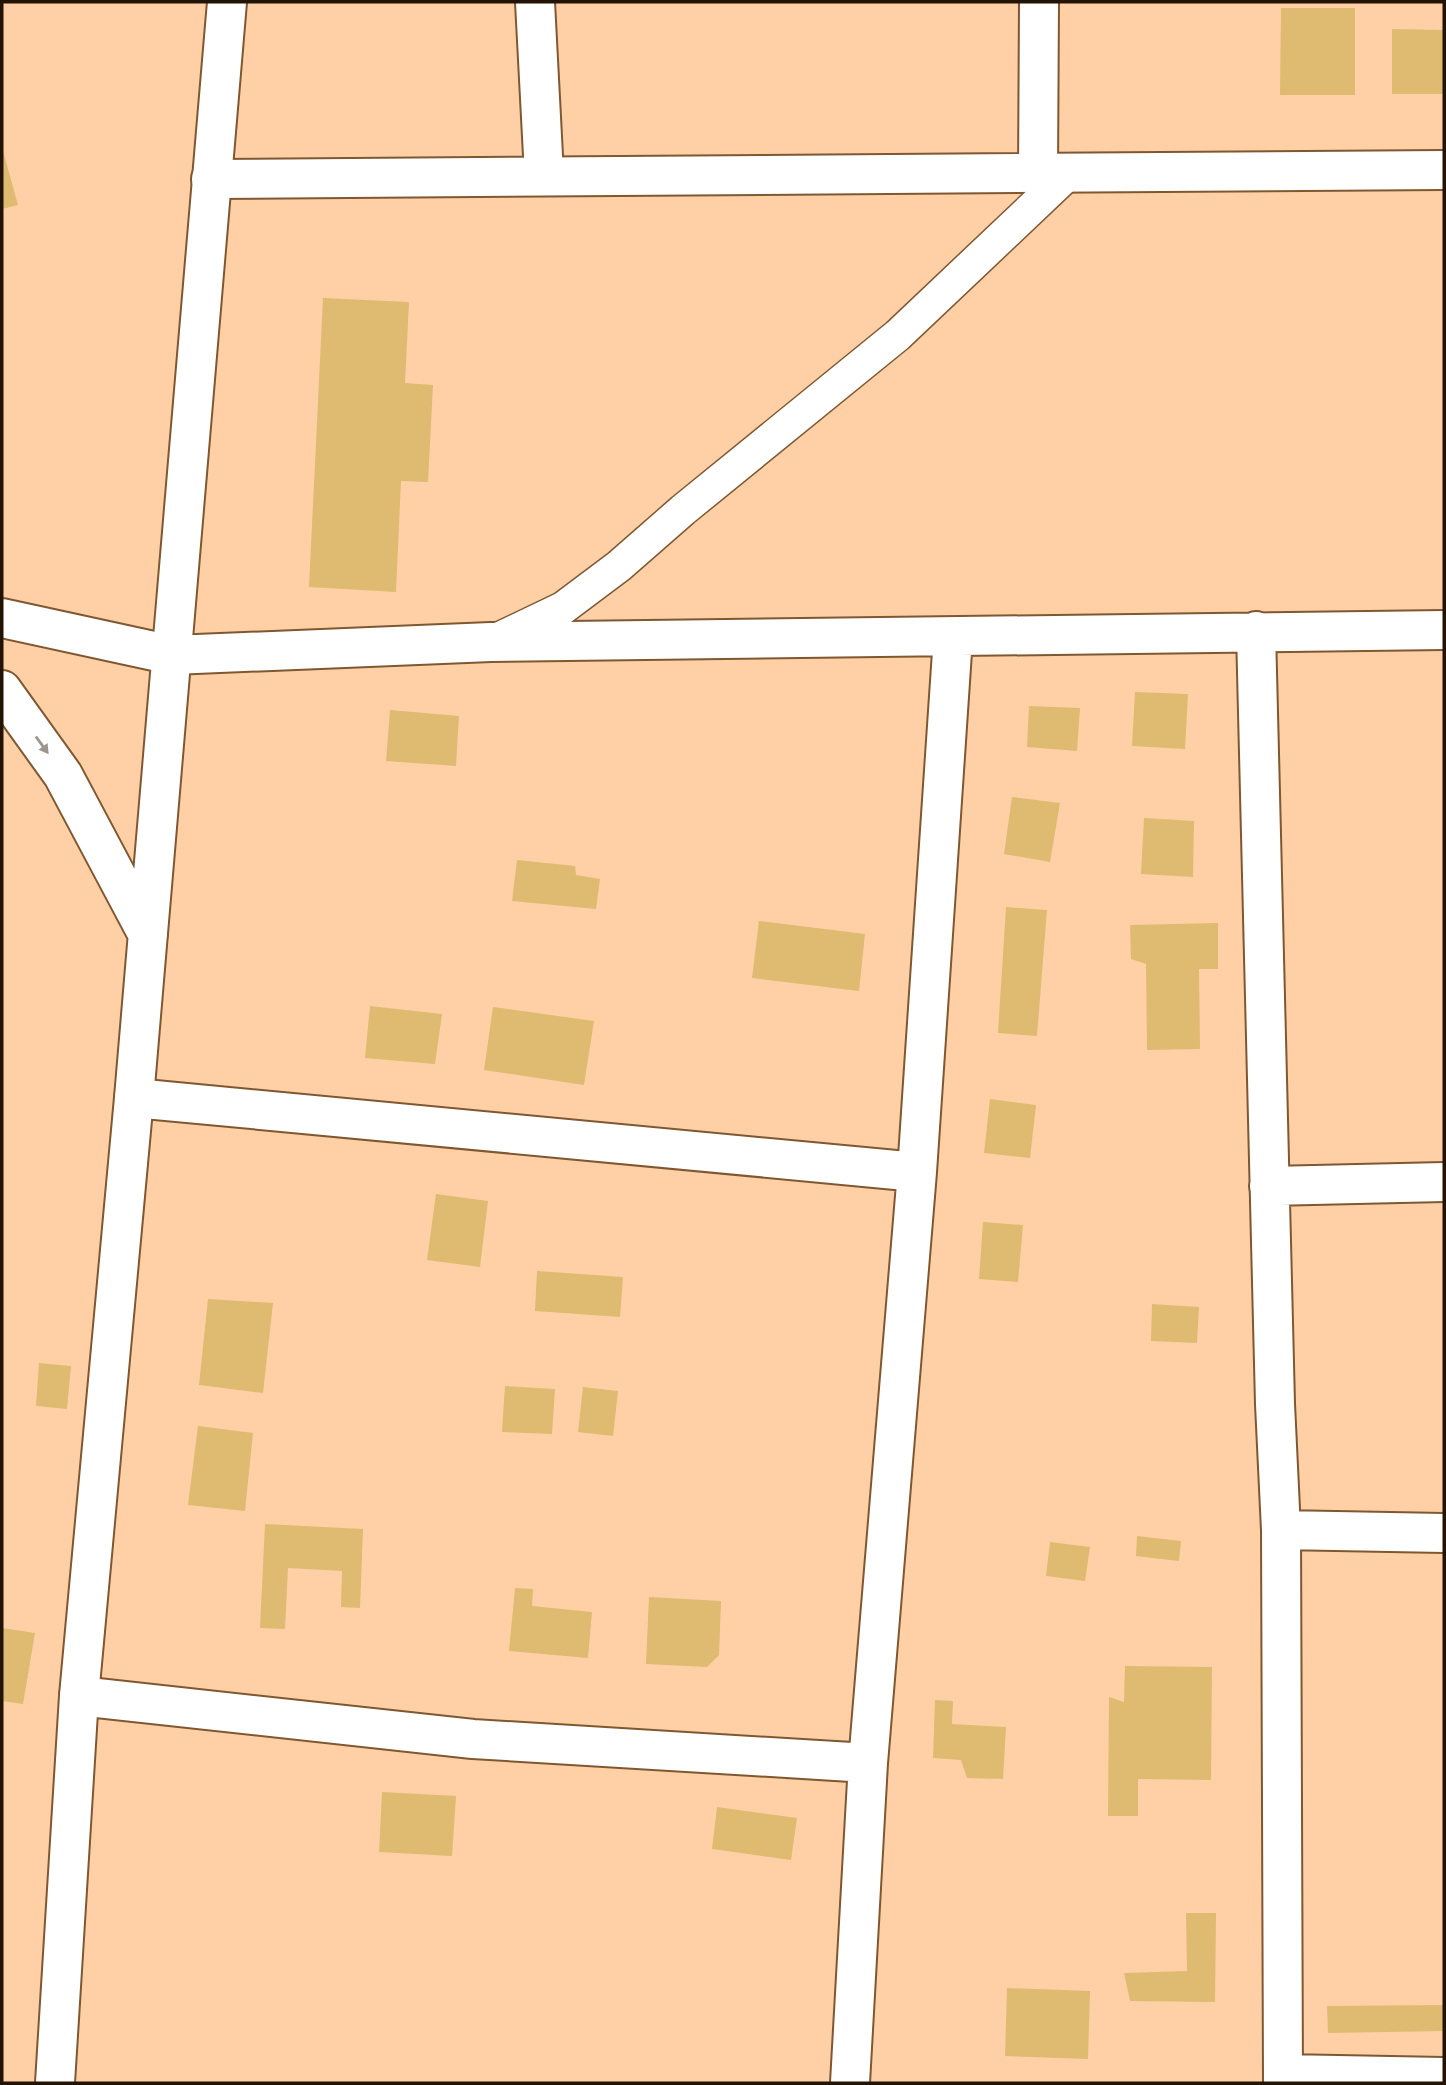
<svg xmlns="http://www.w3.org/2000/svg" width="1446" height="2085" font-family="Montserrat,sans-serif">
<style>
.building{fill:#dfba71}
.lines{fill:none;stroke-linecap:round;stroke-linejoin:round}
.pedestrian-casing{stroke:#7f5730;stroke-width:35}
.minor-casing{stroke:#7f5730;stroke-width:42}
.tertiary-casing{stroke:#7f5730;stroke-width:42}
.pedestrian{stroke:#fff;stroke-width:32}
.minor{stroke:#fff;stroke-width:38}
.tertiary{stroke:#fff;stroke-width:38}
.oneway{fill:#9c958e}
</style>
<rect width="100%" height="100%" fill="#ffd0a6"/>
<!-- building -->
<path class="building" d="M1281 8H1355V95H1280Z
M1392 29 1444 30V94H1392Z
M2 147 18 205 2 209Z
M323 298 409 302 405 383 433 385 428 482 401 481 396 592 309 587Z
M1135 692 1188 694 1185 749 1132 746Z
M1029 706 1080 708 1077 751 1027 747Z
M390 710 459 716 456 766 386 761Z
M1012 797 1060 803 1050 862 1004 854Z
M1144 818 1194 821 1193 877 1141 874Z
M517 860 575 866 576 875 600 879 596 909 512 901Z
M1006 907 1047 910 1037 1036 998 1033Z
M759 921 865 934 859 991 752 978Z
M1218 923V969H1199L1200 1049 1147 1050 1146 964 1131 959 1130 925Z
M370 1006 442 1014 435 1064 365 1058Z
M493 1007 594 1021 584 1085 484 1070Z
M990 1099 1036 1105 1030 1158 984 1153Z
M436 1194 488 1201 480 1267 427 1260Z
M983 1222 1023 1225 1018 1282 979 1279Z
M537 1271 623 1277 620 1317 535 1311Z
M208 1299 273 1303 263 1393 199 1385Z
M1152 1304 1199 1307 1197 1343 1151 1341Z
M39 1363 71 1366 67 1409 36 1406Z
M505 1386 555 1389 552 1434 502 1432Z
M583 1387 618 1391 613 1436 578 1432Z
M198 1426 253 1433 245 1511 188 1505Z
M265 1524 363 1529 360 1608 341 1607 342 1571 288 1568 285 1629 260 1628Z
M1137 1536 1181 1541 1179 1561 1136 1556Z
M1050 1542 1090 1547 1085 1581 1046 1576Z
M515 1588 533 1589 532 1606 592 1612 588 1658 509 1651Z
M649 1597 721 1601 719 1655 707 1667 646 1664Z
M2 1628 35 1633 23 1704 2 1701Z
M1125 1666 1212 1667 1211 1780 1138 1779V1816H1108L1109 1697 1124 1702Z
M935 1700 953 1701 952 1724 1006 1727 1003 1779 967 1778 961 1760 933 1758Z
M382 1792 456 1796 452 1856 379 1852Z
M717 1807 797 1818 791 1860 712 1849Z
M1186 1913H1216L1215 2002 1130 2001 1124 1973 1187 1971Z
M1007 1988 1090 1991 1088 2059 1005 2056Z
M1444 2005V2031L1328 2033 1327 2006Z"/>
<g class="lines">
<!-- pedestrian casing -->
<g class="pedestrian-casing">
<path id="pedestrian" d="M496 640 563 608 619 566 683 510 898 335 1071 171"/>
</g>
<!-- minor casing -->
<g class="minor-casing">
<path id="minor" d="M535 2 544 175
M1038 173 1039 2
M211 179 1444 170
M2 618 172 655 491 642 1444 630
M1256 631 1275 1404 1281 1530 1283 2083
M134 1098 917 1172
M1269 1186 1444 1182
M1281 1530 1444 1533
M79 1696 473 1739 868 1763
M1284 2074 1444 2077
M850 2083 868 1763 917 1172 953 637"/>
</g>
<!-- tertiary casing -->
<g class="tertiary-casing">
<path id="tertiary" d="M2 690 63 775 148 935
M55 2083 79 1696 134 1098 227 2"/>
</g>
<!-- pedestrian -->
<use href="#pedestrian" class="pedestrian"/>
<!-- minor -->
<use href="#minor" class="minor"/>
<!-- tertiary -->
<use href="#tertiary" class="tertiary"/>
</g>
<!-- one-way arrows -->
<defs><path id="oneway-solid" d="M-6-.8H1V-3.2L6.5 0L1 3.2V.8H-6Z" transform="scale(1.75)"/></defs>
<use class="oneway" href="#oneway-solid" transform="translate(42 745) rotate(54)"/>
<!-- border -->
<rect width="1446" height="2085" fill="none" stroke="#231304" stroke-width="7"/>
</svg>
